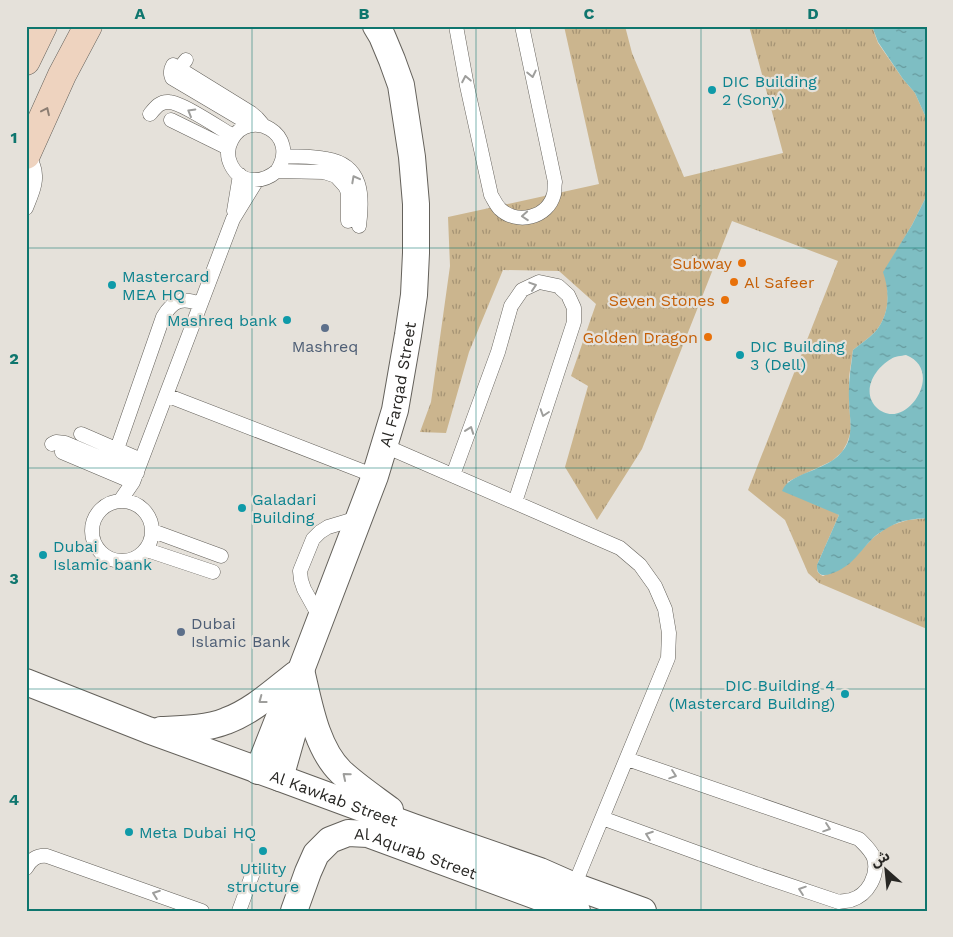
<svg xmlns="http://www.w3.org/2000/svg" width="953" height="937" font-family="'Work Sans','Noto Sans Arabic',sans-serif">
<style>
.park{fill:url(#park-tufts)}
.water{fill:url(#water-ripples);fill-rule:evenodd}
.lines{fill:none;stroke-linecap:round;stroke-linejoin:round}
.lane-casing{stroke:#64615b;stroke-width:15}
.street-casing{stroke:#64615b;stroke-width:28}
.secondary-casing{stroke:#64615b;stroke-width:29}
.lane{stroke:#fff;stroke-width:14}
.street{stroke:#fff;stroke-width:26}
.secondary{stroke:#eed3bf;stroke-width:28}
.oneway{stroke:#9e9e9c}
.oneway2{stroke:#8b7d72}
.grid{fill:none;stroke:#0f766e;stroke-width:1;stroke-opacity:0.55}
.culture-dot{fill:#0f9aa8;stroke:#e5e1da;stroke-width:2}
.food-dot{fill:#e8710a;stroke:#e5e1da;stroke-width:2}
.service-dot{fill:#5c6f8a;stroke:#e5e1da;stroke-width:2}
.labels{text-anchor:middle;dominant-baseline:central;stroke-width:4.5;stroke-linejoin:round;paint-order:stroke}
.culture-label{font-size:16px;fill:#0d838f;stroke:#e5e1da;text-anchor:start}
.food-label{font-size:16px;fill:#c56008;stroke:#e5e1da;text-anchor:end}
.service-label{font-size:16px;fill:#4e5e75;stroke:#e5e1da}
.street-label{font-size:16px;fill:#282724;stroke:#e5e1da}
.neatline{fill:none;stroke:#0f766e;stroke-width:2}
.grid-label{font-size:16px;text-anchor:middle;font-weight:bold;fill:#0f766e}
</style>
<defs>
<pattern id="park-tufts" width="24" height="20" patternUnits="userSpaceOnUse" patternTransform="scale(1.25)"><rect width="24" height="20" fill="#cbb58e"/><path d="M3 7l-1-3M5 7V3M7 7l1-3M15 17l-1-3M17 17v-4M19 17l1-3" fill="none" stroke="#a59374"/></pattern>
<pattern id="water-ripples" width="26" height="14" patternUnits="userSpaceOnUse" patternTransform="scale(1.25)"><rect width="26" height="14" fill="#7ebec3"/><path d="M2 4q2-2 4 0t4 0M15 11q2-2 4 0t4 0" fill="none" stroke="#679a9e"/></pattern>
</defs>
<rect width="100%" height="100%" fill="#e5e1da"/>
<!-- park -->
<path class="park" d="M564 26H625L632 53 684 177 783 153 749 26H872L878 43 903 79 915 93 927 120V195L912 225 884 272C890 292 890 315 875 332 868 339 860 344 853 350L849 377V400L851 431 847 443 842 452 832 461 787 482 839 515 817 565C817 571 817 573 823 576L848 564 874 537 889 526 908 520 927 518V629L819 583 808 573 785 520 748 490 838 261 732 221 642 449 597 520 565 467 588 386 571 376 596 304 559 271 503 270 469 352 446 433 420 432 431 402 450 266 448 217 599 184Z"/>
<!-- water -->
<path class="water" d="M872 26H927V120L915 93 903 79 878 42Z
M927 195V518C913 519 901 520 889 527 884 530 877 534 873 538 865 546 858 556 849 564 841 570 816 585 817 565L839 515 782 491C791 469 835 473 848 442 853 428 849 414 849 400 848 383 851 367 853 350 860 344 868 339 875 332 890 315 890 292 883 272L912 225ZM906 355C947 371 904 435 876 407 861 391 875 368 891 359 895 356 901 356 906 355Z"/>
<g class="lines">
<!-- lane casing -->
<g class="lane-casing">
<path id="lane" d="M456 26 467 86 491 195C494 200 496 205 500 209 517 225 548 218 554 194 555 190 554 186 555 182L522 26
M186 60 182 65 183 71 251 113 257 118 263 125
M173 65C170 70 170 73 172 78L248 123
M150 114C155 108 160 101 169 102 181 102 221 129 233 136
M171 120 228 148
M284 156C298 157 313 156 326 159 363 165 363 196 359 226
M277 171C301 134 250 107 232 139 227 148 227 157 231 165 241 185 263 183 277 171L324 172 336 176 345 186 348 192V221
M26 208C31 195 39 180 33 165 32 162 28 158 26 155
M234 211 240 175
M166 395 375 476
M81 434 141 460
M52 444 56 442 65 443 137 473
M385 446 620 548 640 565 655 586 665 609 669 633 668 658 574 886
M117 449 163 317C173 300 182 297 200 304
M62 452 133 482
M453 475 498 352 511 306 522 290 539 282 558 286 568 295 574 308V322L515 502
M92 531a30 30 0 1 1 60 0a30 30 0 1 1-60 0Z
M120 501 133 482 233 219 257 180
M153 531 221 556
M147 550 213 572
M320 618 304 589 301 580 300 571 313 539 320 532 328 527 358 518
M602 818 756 874 839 902C843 901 848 901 851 900 868 895 879 875 874 858 871 850 865 845 859 839L627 759
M26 868C31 859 37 855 47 856L202 911
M239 911 254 870"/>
</g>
<!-- street casing -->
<g class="street-casing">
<g id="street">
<path d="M301 670C309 703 316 748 341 772 356 786 374 798 390 810"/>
<path id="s1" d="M26 682 148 730 280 778 413 827 540 871 574 886 643 911"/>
<path d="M161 730C183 729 206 729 226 721 253 711 274 691 296 674"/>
<path id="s2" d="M258 771 278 720 301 670 375 476 395 410 408 335 414 295 416 253V204L412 157 401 85 392 60 382 36 376 26"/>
<path d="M280 778 295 725 299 698"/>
<path id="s3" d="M294 911 308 872 316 854 330 840 348 833 368 834 577 911"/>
</g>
</g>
<!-- secondary casing -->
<g class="secondary-casing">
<path id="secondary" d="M26 61 43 26
M26 155 62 75 88 26"/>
</g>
<!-- lane -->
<use href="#lane" class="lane"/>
<!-- street -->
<use href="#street" class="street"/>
<!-- secondary -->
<use href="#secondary" class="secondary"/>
</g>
<!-- one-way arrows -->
<defs><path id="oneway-chevron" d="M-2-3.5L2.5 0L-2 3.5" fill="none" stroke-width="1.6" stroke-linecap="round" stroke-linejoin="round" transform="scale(1.25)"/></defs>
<g class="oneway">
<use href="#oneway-chevron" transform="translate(532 74) rotate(78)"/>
<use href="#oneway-chevron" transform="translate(466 79) rotate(-101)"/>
<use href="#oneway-chevron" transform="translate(191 112) rotate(-150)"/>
<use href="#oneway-chevron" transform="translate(355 179) rotate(-118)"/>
<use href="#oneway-chevron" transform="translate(525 216) rotate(176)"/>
<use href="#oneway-chevron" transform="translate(533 286) rotate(-18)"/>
<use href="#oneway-chevron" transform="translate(544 413) rotate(108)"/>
<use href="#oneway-chevron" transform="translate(470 430) rotate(-70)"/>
<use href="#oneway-chevron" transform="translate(262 700) rotate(143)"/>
<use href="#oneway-chevron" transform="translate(673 775) rotate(19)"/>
<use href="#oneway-chevron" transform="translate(346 776) rotate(-140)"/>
<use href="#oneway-chevron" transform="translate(827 828) rotate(19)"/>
<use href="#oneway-chevron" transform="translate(649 835) rotate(-160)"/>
<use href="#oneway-chevron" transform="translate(802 890) rotate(-161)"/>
<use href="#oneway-chevron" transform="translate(156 894) rotate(-160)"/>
</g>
<use class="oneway2" href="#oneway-chevron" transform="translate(46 111) rotate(-65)"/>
<!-- grid -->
<path class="grid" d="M252 26V911M476 26V911M701 26V911M26 248H927M26 468H927M26 689H927"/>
<!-- markers -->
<g class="culture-dot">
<circle cx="712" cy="90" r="5"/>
<circle cx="112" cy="285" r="5"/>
<circle cx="287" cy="320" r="5"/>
<circle cx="740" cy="355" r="5"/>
<circle cx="242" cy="508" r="5"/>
<circle cx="43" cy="555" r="5"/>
<circle cx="845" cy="694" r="5"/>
<circle cx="129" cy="832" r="5"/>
<circle cx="263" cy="851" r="5"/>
</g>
<g class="food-dot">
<circle cx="742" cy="263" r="5"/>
<circle cx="734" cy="282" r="5"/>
<circle cx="725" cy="300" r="5"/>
<circle cx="708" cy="337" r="5"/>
</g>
<g class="service-dot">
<circle cx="325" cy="328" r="5"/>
<circle cx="181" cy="632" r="5"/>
</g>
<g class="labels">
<!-- culture labels -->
<g class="culture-label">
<text x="722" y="81">DIC Building<tspan x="722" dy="18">2 (Sony)</tspan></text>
<text x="122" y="276">Mastercard<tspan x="122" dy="18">MEA HQ</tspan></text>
<text x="277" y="320" text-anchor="end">Mashreq bank</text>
<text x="750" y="346">DIC Building<tspan x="750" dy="18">3 (Dell)</tspan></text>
<text x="252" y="499">Galadari<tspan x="252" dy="18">Building</tspan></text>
<text x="53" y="546">Dubai<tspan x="53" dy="18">Islamic bank</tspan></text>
<text x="835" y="685" text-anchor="end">DIC Building 4<tspan x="835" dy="18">(Mastercard Building)</tspan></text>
<text x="139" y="832">Meta Dubai HQ</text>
<text x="263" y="868" text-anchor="middle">Utility<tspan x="263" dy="18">structure</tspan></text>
</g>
<!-- food labels -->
<g class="food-label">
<text x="732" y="263">Subway</text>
<text x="744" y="282" text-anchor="start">Al Safeer</text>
<text x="715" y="300">Seven Stones</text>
<text x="698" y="337">Golden Dragon</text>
</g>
<!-- service labels -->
<g class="service-label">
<text x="325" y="346">Mashreq</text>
<text x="191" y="623" text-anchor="start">Dubai<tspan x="191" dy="18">Islamic Bank</tspan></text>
</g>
<!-- street labels -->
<g class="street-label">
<text stroke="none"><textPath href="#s2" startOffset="412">Al Farqad Street</textPath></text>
<text stroke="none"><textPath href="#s1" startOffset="329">Al Kawkab Street</textPath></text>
<text stroke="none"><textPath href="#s3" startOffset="171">Al Aqurab Street</textPath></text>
</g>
</g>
<!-- border -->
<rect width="953" height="937" fill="none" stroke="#e5e1da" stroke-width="55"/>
<!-- north arrow -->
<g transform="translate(886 870) rotate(333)" stroke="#e5e1da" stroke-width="4" paint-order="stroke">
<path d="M0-4L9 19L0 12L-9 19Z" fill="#282724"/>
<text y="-8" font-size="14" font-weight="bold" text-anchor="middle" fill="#282724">ش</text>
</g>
<rect x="28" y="28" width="898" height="882" class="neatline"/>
<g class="grid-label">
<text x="140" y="19">A</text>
<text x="364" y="19">B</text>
<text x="589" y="19">C</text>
<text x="813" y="19">D</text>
<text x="14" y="143">1</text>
<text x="14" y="364">2</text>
<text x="14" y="584">3</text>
<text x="14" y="805">4</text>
</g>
</svg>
